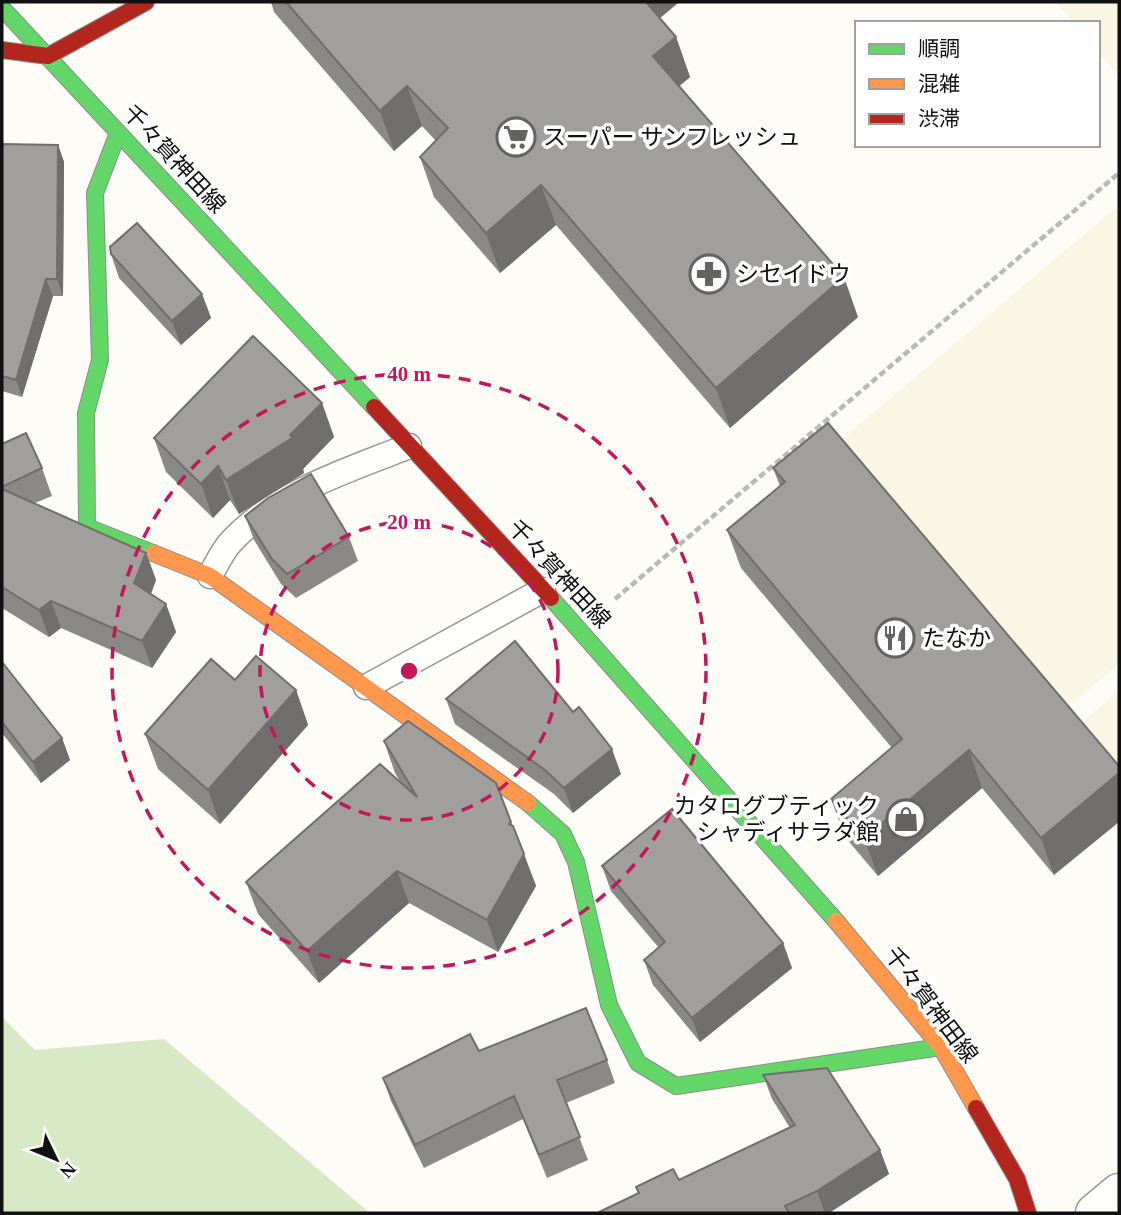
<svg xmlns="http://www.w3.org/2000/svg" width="1121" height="1215" font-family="'Times New Roman','Noto Sans JP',serif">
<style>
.farmland{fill:#f9f7e4}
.forest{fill:#d8eac5}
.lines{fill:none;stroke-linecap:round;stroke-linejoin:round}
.lane-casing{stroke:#979795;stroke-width:27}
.street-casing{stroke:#979795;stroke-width:41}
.fast-casing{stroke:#8e8d8b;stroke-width:18}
.slow-casing{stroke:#8e8d8b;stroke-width:18}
.jam-casing{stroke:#8e8d8b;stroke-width:18}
.path{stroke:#b9b9b8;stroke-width:4.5;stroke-dasharray:7 3.5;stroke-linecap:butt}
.lane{stroke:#fffffe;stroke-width:24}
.street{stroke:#fffffe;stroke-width:38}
.fast{stroke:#63d668;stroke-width:16}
.slow{stroke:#ff974d;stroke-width:16}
.jam{stroke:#b3261e;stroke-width:16}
.wall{fill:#8a8986}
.shaded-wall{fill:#716f6d}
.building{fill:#a19f9c;stroke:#716f6d;stroke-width:2}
.ring{fill:none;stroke:#c2185b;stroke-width:3.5;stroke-dasharray:12 9}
.labels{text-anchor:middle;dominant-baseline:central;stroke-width:7;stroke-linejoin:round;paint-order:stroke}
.poi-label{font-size:23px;fill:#111;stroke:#fff;text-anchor:start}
.street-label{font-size:23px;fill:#111;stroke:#fff}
.centre{fill:#c2185b;stroke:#fff;stroke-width:3.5}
.ring-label{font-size:21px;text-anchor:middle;font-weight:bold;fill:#c2185b;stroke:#fff;stroke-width:7;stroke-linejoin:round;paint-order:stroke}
</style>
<rect width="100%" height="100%" fill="#fdfcf7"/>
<!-- farmland -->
<path class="farmland" d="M1056 2H1119V77L1098 52V23H1074Z
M1119 205V664L1067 708 842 439Z
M1119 690V769L1081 723Z"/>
<!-- forest -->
<path class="forest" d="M2 1017 35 1050 164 1039 370 1213H2Z"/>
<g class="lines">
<!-- lane casing -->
<g class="lane-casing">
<path id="lane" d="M210 576C216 565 222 552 230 543 276 492 347 471 409 446
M366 687 543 590"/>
</g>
<!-- street casing -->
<g class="street-casing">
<path id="street" d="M1095 1213 1119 1193"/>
</g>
<!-- fast casing -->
<g class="fast-casing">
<path id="fast" d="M2 8 374 407
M118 133 95 193 100 360 86 413 87 527 153 553
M551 598 836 921
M528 803 563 834 576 862 609 1005 638 1063 676 1086 941 1047"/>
</g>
<!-- slow casing -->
<g class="slow-casing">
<path id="slow" d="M153 553 210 576 528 803
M836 921 941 1047 976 1108"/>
</g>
<!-- jam casing -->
<g class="jam-casing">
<path id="jam" d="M2 50 48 56 146 2
M374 407 551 598
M976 1108 1017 1179 1028 1213"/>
</g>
<!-- path -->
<path class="path" d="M615 599 1119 173"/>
<!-- lane -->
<use href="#lane" class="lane"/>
<!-- street -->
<use href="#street" class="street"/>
<!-- fast -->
<use href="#fast" class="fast"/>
<!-- slow -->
<use href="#slow" class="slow"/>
<!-- jam -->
<use href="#jam" class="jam"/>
</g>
<!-- wall -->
<path class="wall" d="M271 2H679L660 18 676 37 690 77 679 86 858 317 730 428 556 225 500 273 434 197 420 157 436 141 422 126 394 151 274 12Z
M2 144 58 145 64 162 63 296H53L22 397 2 391Z
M111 254 202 294 211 318 181 345 119 278Z
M322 403 334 437 303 469 304 473 239 514 230 500 213 518 166 472 154 438Z
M2 444 42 468 52 496 35 503 146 553 156 580 151 594 166 604 176 632 152 668 61 628 49 637 2 608Z
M773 468 1119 766 1054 875 982 788 878 876 845 837 831 799 892 748 741 568 727 530 780 486Z
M245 516 349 537 358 561 296 598 281 584 254 540Z
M2 662 62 738 70 760 41 783 2 733Z
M235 680 296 690 308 725 220 824 158 769 145 734Z
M446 699 621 774 573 813 554 794 455 724Z
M384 741 496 783 536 886 498 952 409 903 319 983 258 914 246 882 401 783 395 773Z
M602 866 783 943 792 968 700 1042 653 985 644 960 659 948 611 891Z
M479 1051 607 1060 615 1083 566 1103 588 1160 547 1178 523 1119 424 1168 391 1101 383 1078Z
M763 1075 880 1150 889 1174 829 1213H597L638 1193 636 1187 679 1180 790 1128 772 1099Z"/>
<!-- shaded-wall -->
<path class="shaded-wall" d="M639 2H679L648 28Z
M676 37 690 77 668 96 653 56Z
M407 86 422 126 394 151 380 111Z
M58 145 64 162 63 296 57 279Z
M541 185 556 225 500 273 486 233Z
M844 277 858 317 730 428 716 388Z
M46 279 53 296 22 397 16 380Z
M202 294 211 318 181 345 172 321Z
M322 403 334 437 303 469 304 473 239 514 226 480Z
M218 466 230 500 213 518 201 484Z
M146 553 156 580 144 611 134 583Z
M51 601 61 628 49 637 39 610Z
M166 604 176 632 152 668 142 641Z
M296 690 308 725 220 824 208 790Z
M62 738 70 760 41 783 33 762Z
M612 749 621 774 573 813 564 788Z
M969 750 982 788 878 876 864 838Z
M1119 773V822L1054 875 1041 838Z
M524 854 536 886 498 952 487 920Z
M397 871 409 903 319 983 307 951Z
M783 943 792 968 700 1042 692 1018Z
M880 1150 889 1174 829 1213H825L817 1191Z"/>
<!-- building -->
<path class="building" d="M286 2H646L676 37 653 56 844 277 716 388 541 185 486 233 420 157 448 128 407 86 380 111Z
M2 144 58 145 57 279H46L16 380 2 376Z
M137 223 202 294 172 321 111 254 110 247Z
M253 336 322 403 290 435 292 438 226 480 218 466 201 484 154 438Z
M828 423 1119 766V773L1041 838 969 750 864 838 831 799 902 739 727 530 785 482 773 468Z
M26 433 42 468 2 487V444Z
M311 474 349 537 287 574 272 559 245 516 268 498Z
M2 489 146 553 134 583 166 604 142 641 51 601 39 610 2 587Z
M515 641 573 712 579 707 612 749 564 788 545 770 446 699Z
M256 656 296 690 208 790 145 734 211 659 235 680Z
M2 662 62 738 33 762 2 722Z
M408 721 496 783 511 822 509 824 513 826 524 854 487 920 397 871 307 951 246 882 380 764 417 797 384 741Z
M672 809 783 943 692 1018 644 960 665 942 602 866Z
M586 1008 607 1060 557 1080 580 1137 539 1155 514 1096 415 1145 383 1078 470 1034 479 1051Z
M827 1068 880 1150 817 1191 785 1206 789 1213H597L639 1193 636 1187 673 1169 679 1180 795 1125 763 1075Z"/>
<!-- distance rings -->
<g class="ring">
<circle cx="409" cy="671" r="149"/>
<circle cx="409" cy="671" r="297"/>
</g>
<!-- icons -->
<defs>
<g id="supermarket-ring" transform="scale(2.0125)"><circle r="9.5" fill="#fff" stroke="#646362" stroke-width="1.5"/><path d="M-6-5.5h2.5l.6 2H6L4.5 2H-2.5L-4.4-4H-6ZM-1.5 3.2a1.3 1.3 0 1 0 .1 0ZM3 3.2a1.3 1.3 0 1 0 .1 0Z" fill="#646362"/></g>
<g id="pharmacy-ring" transform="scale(2.0125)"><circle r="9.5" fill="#fff" stroke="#646362" stroke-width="1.5"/><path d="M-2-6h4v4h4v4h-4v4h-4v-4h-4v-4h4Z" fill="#646362"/></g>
<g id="restaurant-ring" transform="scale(2.0125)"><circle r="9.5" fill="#fff" stroke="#646362" stroke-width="1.5"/><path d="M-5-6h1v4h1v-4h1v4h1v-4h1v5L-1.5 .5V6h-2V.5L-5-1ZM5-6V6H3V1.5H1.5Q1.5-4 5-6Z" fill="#646362"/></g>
<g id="shop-ring" transform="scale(2.0125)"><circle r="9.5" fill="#fff" stroke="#646362" stroke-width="1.5"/><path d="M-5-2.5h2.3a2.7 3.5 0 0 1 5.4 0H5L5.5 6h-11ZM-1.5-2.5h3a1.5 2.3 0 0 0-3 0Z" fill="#646362"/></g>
</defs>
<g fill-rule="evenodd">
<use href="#supermarket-ring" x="516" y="137"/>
<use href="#pharmacy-ring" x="709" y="274"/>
<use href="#restaurant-ring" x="895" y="638"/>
<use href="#shop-ring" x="906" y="819"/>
</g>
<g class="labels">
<!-- poi labels -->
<g class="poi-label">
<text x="543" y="137">スーパー サンフレッシュ</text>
<text x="736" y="274">シセイドウ</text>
<text x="922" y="638">たなか</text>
<text x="879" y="806" text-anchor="end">カタログブティック<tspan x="879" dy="26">シャディサラダ館</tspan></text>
</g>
<!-- street labels -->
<g class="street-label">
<text transform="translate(174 159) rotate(47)">千々賀神田線</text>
<text transform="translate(559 574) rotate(47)">千々賀神田線</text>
<text transform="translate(931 1005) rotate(53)">千々賀神田線</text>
</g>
</g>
<circle cx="409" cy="671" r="10" class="centre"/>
<g class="ring-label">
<text x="409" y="381">40 m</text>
<text x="409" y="529">20 m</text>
</g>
<!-- border -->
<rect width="1121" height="1215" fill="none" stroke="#111111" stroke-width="7"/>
<!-- legend -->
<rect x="855" y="21" width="245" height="126" fill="#ffffff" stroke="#a0a0a0" stroke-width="2"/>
<rect x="869" y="44" width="35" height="10" fill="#63d668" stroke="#a0a0a0" stroke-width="2"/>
<text x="918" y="56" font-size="21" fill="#111111">順調</text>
<rect x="869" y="79" width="35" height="10" fill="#ff974d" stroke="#a0a0a0" stroke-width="2"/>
<text x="918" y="91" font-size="21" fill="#111111">混雑</text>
<rect x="869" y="114" width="35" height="10" fill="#b3261e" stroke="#a0a0a0" stroke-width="2"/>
<text x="918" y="126" font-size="21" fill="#111111">渋滞</text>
<!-- north arrow -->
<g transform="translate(56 1159) rotate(133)" stroke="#ffffff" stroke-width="5" paint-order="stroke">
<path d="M0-5L12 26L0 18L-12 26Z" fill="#111111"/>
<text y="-10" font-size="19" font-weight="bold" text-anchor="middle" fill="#111111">N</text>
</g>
</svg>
